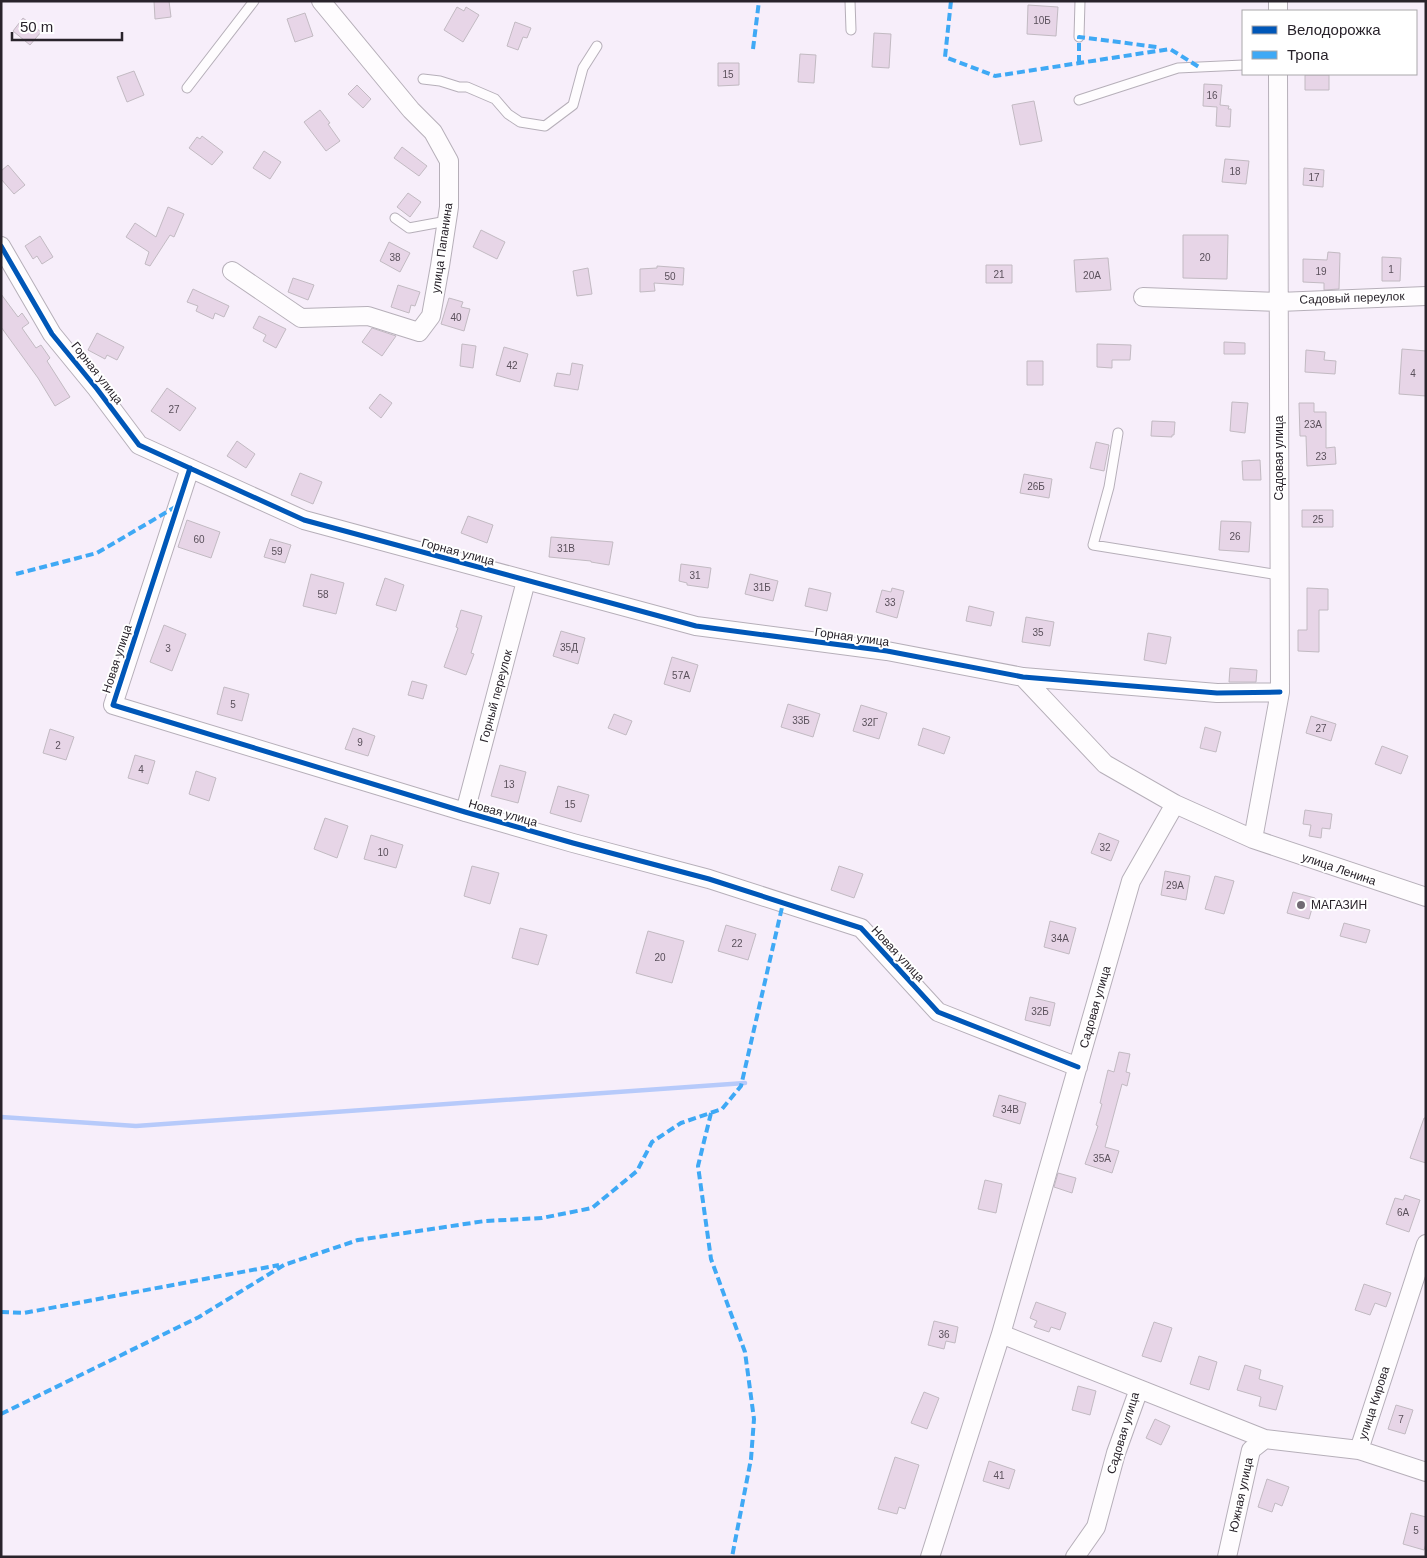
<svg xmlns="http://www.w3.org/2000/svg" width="1427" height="1558" font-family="Arial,sans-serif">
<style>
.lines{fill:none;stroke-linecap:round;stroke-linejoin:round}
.stream{stroke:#b7cafa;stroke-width:4.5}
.building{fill:#e7d5e7;stroke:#c2bac2}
.service-casing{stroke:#b6afb9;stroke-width:11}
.minor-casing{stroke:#b6afb9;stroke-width:20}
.service{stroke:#fefcfe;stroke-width:9}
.minor{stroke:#fefcfe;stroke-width:18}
.quiet{stroke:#3fa9f5;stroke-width:4;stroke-dasharray:8 4;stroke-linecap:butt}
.cycleway-casing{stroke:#fff;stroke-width:8}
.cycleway{stroke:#0057b8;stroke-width:5}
.poi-dot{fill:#716a73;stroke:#fff;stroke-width:2}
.labels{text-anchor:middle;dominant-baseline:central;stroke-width:4;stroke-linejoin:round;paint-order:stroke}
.number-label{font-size:10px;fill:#5a505b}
.street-label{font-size:12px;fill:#29232b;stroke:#fff}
.poi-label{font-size:12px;fill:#29232b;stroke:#fff;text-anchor:start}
</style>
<rect width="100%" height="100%" fill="#f7eefa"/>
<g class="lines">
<!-- stream -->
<path class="stream" d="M1 1117 136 1126 745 1083"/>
</g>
<!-- building -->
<path class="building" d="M154 1H169L171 17 155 19Z
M1028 5 1058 7 1056 36 1027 34Z
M457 7 464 11 466 7 479 15 463 42 444 30Z
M305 13 313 36 295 42 287 19Z
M23 18 41 32 30 45 13 31Z
M515 22 531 28 527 38 523 37 518 50 507 46Z
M874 33 891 34 889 68 872 67Z
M800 54 816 55 814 83 798 82Z
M718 63H739V85L718 86Z
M134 71 144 95 127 102 117 77Z
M1305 75H1329V90H1305Z
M1204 84 1222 85 1220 105 1229 106 1228 109H1231L1230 127 1216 126 1217 107 1203 106Z
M357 85 371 99 363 108 348 94Z
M1034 101 1042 141 1020 145 1012 105Z
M320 110 330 123 328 124 340 141 326 151 304 122Z
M202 136 223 152 212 165 189 148 197 137 200 139Z
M402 147 427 166 419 176 394 158Z
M264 151 281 162 270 179 253 168Z
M1225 159 1249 161 1246 184 1222 182Z
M8 165 25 185 14 194 1 179V171Z
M1304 168 1324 170 1323 187 1303 185Z
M408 193 421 202 410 217 397 207Z
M168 207 184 214 174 237 170 235 150 266 145 264 149 252 126 237 135 223 156 237Z
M481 230 505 242 497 259 473 247Z
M1183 235H1228L1227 279 1183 278Z
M40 236 53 257 42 264 37 256 33 259 25 246Z
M389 242 410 253 400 272 380 261Z
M1328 252 1340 253 1339 289 1324 290V283L1303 282V259L1327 260Z
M1382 257 1401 258 1400 281H1382Z
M1108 258 1111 290 1076 292 1074 260Z
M986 265H1012V283H986Z
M657 266 684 268 683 285 654 283 655 291 640 292V269L657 268Z
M588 268 592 294 577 296 573 271Z
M293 278 314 285 308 300 288 292Z
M398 285 420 292 415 306 411 305 409 313 391 307Z
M193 289 229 306 224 317 215 313 213 319 196 311 198 306 187 302Z
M1 294 18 317 22 313 29 323 22 328 36 348 41 345 50 358 47 361 70 397 55 406 38 378 1 327Z
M449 298 463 302 461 307 470 309 464 331 441 324Z
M259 316 286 329 276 348 263 341 266 335 253 328Z
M372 328 396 336 382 356 362 342Z
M97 333 124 347 117 360 107 355 105 359 88 350Z
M1224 342 1245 343V354H1224Z
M462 344 476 346 473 368 460 366Z
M1097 344 1131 345 1130 360H1112V368L1097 367Z
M504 347 528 354 520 382 496 375Z
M1402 349 1426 351V396L1399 394Z
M1306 350 1325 352 1324 360 1336 361 1335 374 1305 372Z
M1027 361H1043V385H1027Z
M572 363 583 365 578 390 554 386 557 373 570 375Z
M167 388 196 408 180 431 151 411Z
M380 394 392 403 381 418 369 408Z
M1232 402 1248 403 1245 433 1230 431Z
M1299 403H1314V412H1326V448L1335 447 1336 464 1307 466 1306 436H1300Z
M1152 421 1175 422 1174 435H1172V437L1151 436Z
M237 441 255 454 246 468 227 456Z
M1096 442 1109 445 1104 471 1090 468Z
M1260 460 1261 480H1243L1242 461Z
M300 473 322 482 313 504 291 495Z
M1024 474 1052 479 1049 498 1020 493Z
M1302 510H1333V527H1302Z
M468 516 493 525 487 543 461 533Z
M187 520 220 532 211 558 178 547Z
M1221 521 1251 522 1249 552 1219 550Z
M551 537 613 542 609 565 591 562V561L549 557Z
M270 539 291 545 285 563 264 557Z
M681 564 711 568 708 588 687 585V583L679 581Z
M311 574 344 583 336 614 303 606Z
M750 574 778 581 773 601 745 594Z
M385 578 404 585 396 611 376 605Z
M809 588 831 593 827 611 805 606Z
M892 588 904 591 897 618 876 612 882 590 891 592Z
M1307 588 1328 589V610H1319V652L1298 651V630H1307Z
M969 606 994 612 991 626 966 621Z
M461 610 482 616 471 653 474 654 466 675 444 667 458 628 456 627Z
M1026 617 1054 622 1050 646 1022 642Z
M164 625 186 634 172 671 150 662Z
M561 631 585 638 578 664 553 656Z
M1148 633 1171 637 1166 664 1144 660Z
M672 657 698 665 690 692 664 684Z
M1230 668 1257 670 1256 682H1229Z
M412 681 427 685 423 699 408 695Z
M224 687 249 694 242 721 217 714Z
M788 704 820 714 813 737 781 727Z
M861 705 887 713 879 739 853 731Z
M614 714 632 721 626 735 608 728Z
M1311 716 1336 724 1331 741 1306 733Z
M1205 727 1221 732 1216 752 1200 748Z
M353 728 375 736 368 756 345 749Z
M923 728 950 737 944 754 918 745Z
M50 729 74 737 66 760 43 753Z
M1382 746 1408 756 1401 774 1375 764Z
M135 755 155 761 148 784 128 778Z
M500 765 526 772 518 803 491 796Z
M196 771 216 778 209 801 189 794Z
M558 786 589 795 581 822 550 813Z
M1305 810 1332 814 1330 829 1322 828 1321 838 1309 836 1311 825 1303 824Z
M325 818 348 826 337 858 314 849Z
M1099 833 1119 841 1111 861 1091 853Z
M371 835 403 845 396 868 364 859Z
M472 866 499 873 490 904 464 896Z
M839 866 863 874 854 898 831 890Z
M1165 871 1190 876 1186 900 1161 895Z
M1215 876 1234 881 1224 914 1205 909Z
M1293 892 1315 898 1309 919 1287 913Z
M1050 921 1076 928 1069 954 1044 947Z
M1344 923 1370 930 1366 943 1340 936Z
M726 925 756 934 748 960 718 951Z
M520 928 547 935 538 965 512 958Z
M648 931 684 941 672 983 636 973Z
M1030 997 1055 1003 1050 1026 1025 1020Z
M1119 1052 1130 1054 1126 1072 1130 1073 1127 1086 1122 1084 1105 1147 1119 1151 1112 1173 1085 1164 1098 1126 1096 1125 1102 1104 1100 1103 1108 1070 1114 1072Z
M999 1095 1026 1103 1020 1124 993 1116Z
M1424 1118H1426V1163L1410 1158Z
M1058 1173 1076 1178 1072 1193 1054 1187Z
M985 1180 1002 1184 996 1213 978 1209Z
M1405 1195 1420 1200 1409 1232 1386 1224 1395 1198 1403 1200Z
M1364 1284 1391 1293 1386 1307 1375 1303 1370 1315 1355 1310Z
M1036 1302 1066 1313 1060 1330 1051 1327 1049 1332 1034 1327 1037 1321 1030 1318Z
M934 1321 958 1327 955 1343 946 1341 944 1349 928 1345Z
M1154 1322 1172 1328 1161 1362 1142 1356Z
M1199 1356 1217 1362 1209 1390 1190 1384Z
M1245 1365 1261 1370 1259 1379 1283 1386 1276 1410 1259 1406 1261 1397 1237 1390Z
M1078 1386 1096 1391 1090 1415 1072 1410Z
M924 1392 939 1398 927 1429 911 1423Z
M1396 1405 1413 1410 1405 1434 1388 1429Z
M1155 1419 1170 1426 1161 1445 1146 1438Z
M895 1457 919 1465 905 1509 899 1507 897 1514 878 1509Z
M989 1461 1015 1470 1009 1489 983 1481Z
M1267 1479 1289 1487 1282 1506 1275 1503 1272 1512 1258 1507Z
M1411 1513 1426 1517V1544L1424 1550 1403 1544Z"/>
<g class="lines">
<!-- service casing -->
<g class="service-casing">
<path id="service" d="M850 1 851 30
M1079 37 1080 1
M423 79 440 81 459 87H467L495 99 508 114 520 122 545 126 573 105 583 68 597 46
M187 88 254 1
M1079 100 1178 68 1243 65
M395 218 409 228 447 221
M1118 433 1109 487 1093 545 1279 575"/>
</g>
<!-- minor casing -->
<g class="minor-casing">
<path id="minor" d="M1278 1V11
M1 246 52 334 97 389 139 445 304 520 696 626 887 651 1023 677 1217 693 1280 692
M232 271 301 318 368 316 419 332 431 316 440 266 449 207V161L433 132 411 110 321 1
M1143 297 1279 302 1426 296
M190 468 113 705 465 812 573 843 709 879 861 928 938 1012 1078 1067
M1023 677 1105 764 1175 804 1253 839 1426 897
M465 812 526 581
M1253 839 1280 692 1278 74
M1001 1334 1265 1439 1359 1450 1426 1472
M1359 1450 1426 1244
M930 1557 1001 1334 1131 881 1175 804
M1075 1557 1096 1527 1116 1453 1139 1389
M1227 1557 1251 1450 1265 1439"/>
</g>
<!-- service -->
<use href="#service" class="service"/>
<!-- minor -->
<use href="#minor" class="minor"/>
<!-- quiet -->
<path class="quiet" d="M951 1 945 57 995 76 1170 49 1199 67
M753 49 759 1
M1079 63V37L1157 47
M16 574 97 553 177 506
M711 1113 698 1166 711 1259 745 1352 754 1419 751 1459 732 1557
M1 1312 24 1313 279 1265
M1 1414 199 1317 284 1265 358 1240 485 1221 542 1218 592 1208 637 1171 652 1142 681 1123 722 1109 741 1086 783 903"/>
<!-- cycleway casing -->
<g class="cycleway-casing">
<path id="cycleway" d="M1 246 52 334 97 389 139 445 304 520 696 626 887 651 1023 677 1217 693 1280 692
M190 468 113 705 465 812 573 843 709 879 861 928 938 1012 1078 1067"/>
</g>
<!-- cycleway -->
<use href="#cycleway" class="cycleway"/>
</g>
<!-- markers -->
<circle class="poi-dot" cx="1301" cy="905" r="5"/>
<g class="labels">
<!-- number labels -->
<g class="number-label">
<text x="1042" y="20">10Б</text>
<text x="728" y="74">15</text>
<text x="1212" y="95">16</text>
<text x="1235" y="171">18</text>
<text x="1314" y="177">17</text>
<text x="395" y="257">38</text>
<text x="1205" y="257">20</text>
<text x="1391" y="269">1</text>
<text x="1321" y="271">19</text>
<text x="999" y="274">21</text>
<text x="1092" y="275">20А</text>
<text x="670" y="276">50</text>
<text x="456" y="317">40</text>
<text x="512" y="365">42</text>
<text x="1413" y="373">4</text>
<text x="174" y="409">27</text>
<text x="1313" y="424">23А</text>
<text x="1321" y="456">23</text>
<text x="1036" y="486">26Б</text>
<text x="1318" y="519">25</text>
<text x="1235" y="536">26</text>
<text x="199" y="539">60</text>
<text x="566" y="548">31В</text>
<text x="277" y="551">59</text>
<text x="695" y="575">31</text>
<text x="762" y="587">31Б</text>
<text x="323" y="594">58</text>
<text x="890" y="602">33</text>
<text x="1038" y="632">35</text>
<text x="569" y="647">35Д</text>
<text x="168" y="648">3</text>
<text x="681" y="675">57А</text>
<text x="233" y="704">5</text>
<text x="801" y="720">33Б</text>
<text x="870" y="722">32Г</text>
<text x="1321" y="728">27</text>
<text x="360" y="742">9</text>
<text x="58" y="745">2</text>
<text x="141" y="769">4</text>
<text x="509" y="784">13</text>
<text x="570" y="804">15</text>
<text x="1105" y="847">32</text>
<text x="383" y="852">10</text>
<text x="1175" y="885">29А</text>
<text x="1060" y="938">34А</text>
<text x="737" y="943">22</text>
<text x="660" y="957">20</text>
<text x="1040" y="1011">32Б</text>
<text x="1010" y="1109">34В</text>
<text x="1102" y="1158">35А</text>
<text x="1403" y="1212">6А</text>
<text x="944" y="1334">36</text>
<text x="1401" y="1419">7</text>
<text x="999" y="1475">41</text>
<text x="1416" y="1530">5</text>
</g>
<!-- street labels -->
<g class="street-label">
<text transform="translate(442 248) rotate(-82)">улица Папанина</text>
<text transform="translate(1352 298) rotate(-2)">Садовый переулок</text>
<text transform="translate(97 373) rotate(52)">Горная улица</text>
<text transform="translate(1279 458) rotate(-90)">Садовая улица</text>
<text transform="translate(458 552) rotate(15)">Горная улица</text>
<text transform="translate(852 637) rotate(8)">Горная улица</text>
<text transform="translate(117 659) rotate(-72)">Новая улица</text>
<text transform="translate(496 696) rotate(-75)">Горный переулок</text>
<text transform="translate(503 813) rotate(16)">Новая улица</text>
<text transform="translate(1339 869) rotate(19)">улица Ленина</text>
<text transform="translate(898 954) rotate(47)">Новая улица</text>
<text transform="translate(1095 1007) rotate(-74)">Садовая улица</text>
<text transform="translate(1374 1403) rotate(-72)">улица Кирова</text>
<text transform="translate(1123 1433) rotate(-73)">Садовая улица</text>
<text transform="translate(1241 1495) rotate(-78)">Южная улица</text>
</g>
<!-- poi labels -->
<g class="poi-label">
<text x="1311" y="905">МАГАЗИН</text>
</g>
</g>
<!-- border -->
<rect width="1427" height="1558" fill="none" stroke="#29232b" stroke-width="5"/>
<!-- legend -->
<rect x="1242" y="10" width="175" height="65" fill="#ffffff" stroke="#a9a7aa"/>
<rect x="1252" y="26" width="25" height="8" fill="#0057b8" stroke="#a9a7aa"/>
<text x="1287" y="35" font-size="15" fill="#29232b">Велодорожка</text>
<rect x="1252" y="51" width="25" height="8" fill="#3fa9f5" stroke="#a9a7aa"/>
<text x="1287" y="60" font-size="15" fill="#29232b">Тропа</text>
<!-- scale -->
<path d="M12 32v8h110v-8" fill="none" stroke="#29232b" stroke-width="2.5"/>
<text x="20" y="32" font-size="15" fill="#29232b" stroke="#ffffff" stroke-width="4" paint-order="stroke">50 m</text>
</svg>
